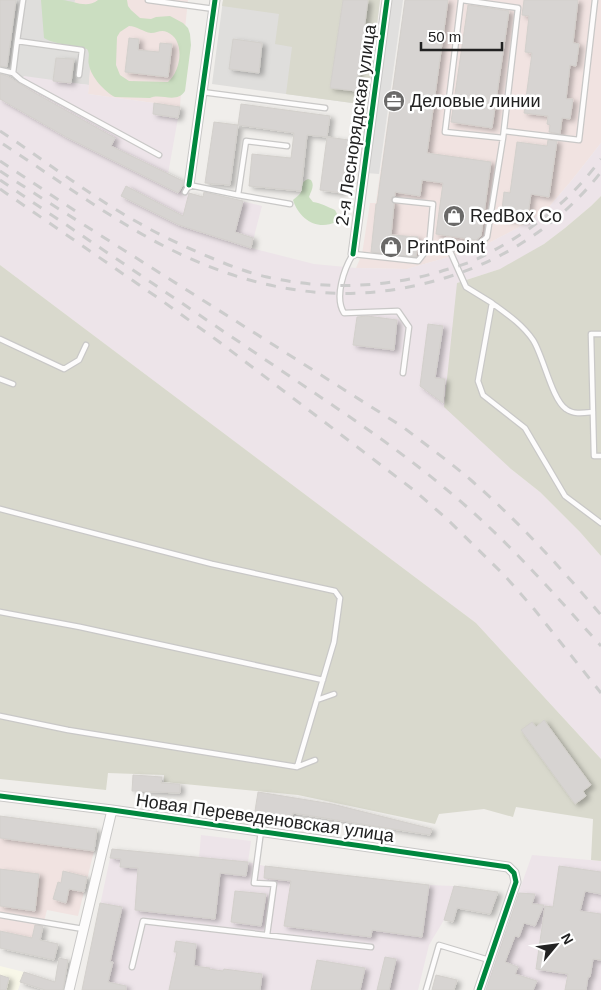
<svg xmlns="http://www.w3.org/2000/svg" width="601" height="990" font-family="Helvetica,sans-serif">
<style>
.residential{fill:#dfdedc}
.commercial{fill:#f1e3e1}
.industrial{fill:#ede4e9}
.education{fill:#f8f7e8}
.construction{fill:#d9d9cd}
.forest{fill:#cbdec1;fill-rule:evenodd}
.parking{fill:#e0dfde}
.building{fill:#d7d4d2;stroke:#d3d0cc;filter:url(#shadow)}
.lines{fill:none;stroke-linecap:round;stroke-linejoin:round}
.service-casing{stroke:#c9c8c7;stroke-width:7}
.minor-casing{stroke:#c9c8c7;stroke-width:11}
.service{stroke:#fdfcfc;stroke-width:4.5}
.minor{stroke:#fdfcfc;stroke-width:9}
.rail{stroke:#ccc;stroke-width:3;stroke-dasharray:10 10;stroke-linecap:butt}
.cycleway-casing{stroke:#fff;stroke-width:8}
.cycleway{stroke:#00873e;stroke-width:5}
.labels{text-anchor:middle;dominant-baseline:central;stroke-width:5;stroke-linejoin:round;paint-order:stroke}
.poi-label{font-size:18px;fill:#222;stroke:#fff;text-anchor:start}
.street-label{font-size:18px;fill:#222;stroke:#fff}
</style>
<defs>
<filter id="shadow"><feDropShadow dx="4" dy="2.5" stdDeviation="2.5" flood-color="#0004"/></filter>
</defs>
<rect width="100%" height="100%" fill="#f0eeeb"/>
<!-- residential -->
<path class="residential" d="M0 0H75L73 18 94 20 89 85 53 81 19 83 6 75 1 79H0Z
M223 0H380L367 105 212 84Z"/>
<!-- commercial -->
<path class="commercial" d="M75 0H188L185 29 180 107 178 118 153 114 154 103 88 94 94 20 73 18Z
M405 0H601V143L572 180 549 207 529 222 483 246 459 254 407 269 356 268 362 254 370 203H376Z
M0 816 97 829 94 851 78 916 47 910 42 929 34 927 32 938 0 931Z"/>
<!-- industrial -->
<path class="industrial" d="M5 75 19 83 24 76 89 85 88 94 154 103 153 114 178 118 168 174 184 182 181 190 205 198 207 193 262 206 251 248 314 264 356 268 407 269 459 254 483 246 529 222 549 207 572 180 601 143V196L591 206 565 228 544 244 517 260 500 269 457 283 511 469 540 492 580 532 601 556V759L476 623 0 265V79H2Z
M201 835 251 841 248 862 265 866 429 885 454 886 444 920 429 945 418 990H82L112 849 199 858Z
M532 855 601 861V990H484Z"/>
<!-- education -->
<path class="education" d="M0 966 24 972 18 990H0Z"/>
<!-- construction -->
<path class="construction" d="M223 0H380L367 105 286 94 292 47 275 44 279 14 222 6Z
M601 196V556L580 532 540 492 511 469 444 407 457 283 500 269 544 244 565 228 591 206Z
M0 265 476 623 601 759V861L591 860 593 819 516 807 513 817 484 809 439 814 435 824 298 795 164 782V775L108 773 106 790 0 779Z"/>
<!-- forest -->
<path class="forest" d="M41 0C48 0 55 0 62 0 74 1 87 9 98 0H127L128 6 131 10 140 18 151 19 156 17 170 16 183 23 188 28 190 34 191 45 185 91C177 104 161 93 150 98L115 97C105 92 91 77 89 65 87 59 91 55 87 49 75 46 53 44 44 38ZM129 26C137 26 143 32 151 33 157 33 161 29 167 32 186 40 181 71 168 82L129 81 120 75 116 65 117 37 120 32Z
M308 179 311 180C315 186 311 191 309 197L313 202C321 203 328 207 335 210L338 216 336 222C317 231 299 219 293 200 296 197 300 195 301 192 304 186 300 182 308 179Z"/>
<!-- parking -->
<path class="parking" d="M389 0H403L379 174 366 173Z"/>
<!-- building -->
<path class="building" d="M0 0H16L7 67 0 66Z
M343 0H368L356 91 330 88Z
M405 0H448L427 153 491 162 481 236 476 240 436 234 443 183 422 180 420 196 395 192V196L392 197 391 200 394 204 391 235 418 237 416 257 371 252 376 204H377Z
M524 0H578L573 43 579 44 576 66 570 65 566 99H573L570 119 562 118 560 134 549 132 550 125 547 124 548 116 524 113 532 53 525 52 529 16 522 15Z
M468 5 509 11 492 128 451 122Z
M129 38 139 39 138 50 159 52 160 43 172 44 168 77 125 72Z
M233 39 262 43 259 73 229 69Z
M56 58 74 59 71 83 53 81Z
M0 74 7 76 35 93 115 138 111 146 183 181V185L178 193 66 137 0 99Z
M154 103 180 107 178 118 153 114Z
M241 104 330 116 327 137 307 135 301 191 249 186 252 154 291 158 294 133 238 125Z
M214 122 238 125 230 185 205 183Z
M327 137 349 140 342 193 320 190Z
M548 140 557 141 549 197 531 194 527 222 501 218 504 192 510 193 517 142 547 146Z
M126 186 183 216 189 193 203 197 204 192 243 201 235 232 253 238 251 248 179 225 121 196Z
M367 316 397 320 394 350 353 345 357 317Z
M428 324 443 326 435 378 445 379 443 403 420 386Z
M544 720 591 785 583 791 586 796 575 804 521 730 532 722 536 727Z
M133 775 162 777 161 783 180 784V793L132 791Z
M258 792 332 804 432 829 430 835 293 813 292 817 255 811Z
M0 816 97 829 94 851 0 838Z
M112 849 248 862 246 876 220 873 215 919 135 910 138 868 120 867 121 859 110 858Z
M265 866 429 885 422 937 372 930 371 937 284 926 291 881 264 878Z
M559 866 601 872V894L585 891 580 911 601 914V960L593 959 590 977H588L586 990H565L568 974 536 969 545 906 553 907Z
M0 869 39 874 35 911 0 906Z
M63 871 87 877 84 892 69 889 66 903 53 899 58 882 61 883Z
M454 886 498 892 490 914 457 908 453 922 444 920Z
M235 891 266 894 261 926 231 922Z
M519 893 535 894 532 904 544 905 535 926 524 923 519 937 515 936 505 962 518 967 515 974 537 981 533 990H486Z
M100 903 122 907 110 962H113L108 982 126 986V990H82Z
M35 925 43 926 40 940 58 944 54 960 0 948V931L32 938Z
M176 941 196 944 194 966 210 968 209 969 223 971 224 969 262 974 260 990H169L177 952H174Z
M385 957 396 959 389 990H377Z
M59 958 68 960 63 990H45L20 982 24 972 55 982Z
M317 960 365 968 360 990H311Z
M0 975 9 978 6 990H0Z
M436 975 457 980 454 990H432Z"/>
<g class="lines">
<!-- service casing -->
<g class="service-casing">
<path id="service" d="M23 0 17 41 82 50 79 75
M148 0 214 9
M461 0 445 132 503 138 518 8 462 0
M0 70 13 73 21 80 159 155
M13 73 17 41
M202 92 325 108
M504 131 579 140 595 0
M185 192 189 185 238 195 246 141 287 146
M238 195 290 204
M395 200 433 204 429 247
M449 249 466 287 492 303 478 381 483 395 525 428 565 496 601 523
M492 303C507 314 522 324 533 340 543 355 552 400 566 409 574 415 584 413 593 412
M601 334H591L594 456H601
M0 339 64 369 79 360 86 345
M403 373 409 327 398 311 344 313C334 297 344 269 353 254L418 261 429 247C445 249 475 251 487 237L503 138
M0 379 13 384
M0 509 212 564 335 591 340 598 334 642 297 767 68 730 0 716
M0 612 80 627 323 680
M317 700 334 694
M297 767 315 760
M261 831 254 883 274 884 267 935
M0 915 83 929
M132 967 143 921 371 947
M426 990 439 945 489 960"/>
</g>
<!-- minor casing -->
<g class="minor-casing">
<path id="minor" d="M189 185 215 0
M353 254 387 0
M0 796 112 810 508 867 514 873 516 882 479 990
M69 990 112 810"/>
</g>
<!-- service -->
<use href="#service" class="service"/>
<!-- minor -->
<use href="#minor" class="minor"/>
<!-- rail -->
<path class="rail" d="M0 131C46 161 90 196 139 223 163 237 188 248 214 259 231 266 249 273 267 277 325 290 383 288 439 272 451 268 464 265 475 260 506 245 535 227 560 204 575 191 589 175 601 159
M3 144C46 172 89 203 133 229 233 288 338 313 451 276 510 257 563 221 601 172
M0 161 77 212
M0 171 40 197 403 427C426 445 450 462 472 481 519 522 561 568 601 615
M0 180 347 415C398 450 447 487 491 529 530 566 565 606 601 646
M0 189 161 300 218 341 415 491 447 519 505 576 534 609 601 693"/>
<!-- cycleway casing -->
<g class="cycleway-casing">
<path id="cycleway" d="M189 185 215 0
M353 254 387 0
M0 796 112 810 508 867 514 873 516 882 479 990"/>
</g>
<!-- cycleway -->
<use href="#cycleway" class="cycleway"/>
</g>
<!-- icons -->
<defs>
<g id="office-disc" transform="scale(1.125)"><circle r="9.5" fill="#6a6968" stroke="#fff"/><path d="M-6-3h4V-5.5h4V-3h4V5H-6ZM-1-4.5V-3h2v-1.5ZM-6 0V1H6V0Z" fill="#fff"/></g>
<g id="shop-disc" transform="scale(1.125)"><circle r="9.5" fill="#6a6968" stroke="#fff"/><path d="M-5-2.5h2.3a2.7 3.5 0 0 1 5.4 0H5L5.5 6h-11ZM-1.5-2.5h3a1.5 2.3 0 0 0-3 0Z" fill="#fff"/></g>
</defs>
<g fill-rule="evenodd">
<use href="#office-disc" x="394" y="101"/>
<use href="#shop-disc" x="454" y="216"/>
<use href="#shop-disc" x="391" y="247"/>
</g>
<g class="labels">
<!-- poi labels -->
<g class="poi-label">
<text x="410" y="101">Деловые линии</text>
<text x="470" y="216">RedBox Co</text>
<text x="407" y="247">PrintPoint</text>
</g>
<!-- street labels -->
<g class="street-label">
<text transform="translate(356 125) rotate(-82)">2-я Леснорядская улица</text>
<text transform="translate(265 818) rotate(8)">Новая Переведеновская улица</text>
</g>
</g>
<!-- north arrow -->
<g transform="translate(556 945) rotate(61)" stroke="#ffffff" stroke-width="4" paint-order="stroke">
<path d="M0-4L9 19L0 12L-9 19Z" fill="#222222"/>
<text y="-8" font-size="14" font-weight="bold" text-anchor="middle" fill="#222222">N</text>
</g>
<!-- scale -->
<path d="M421 42v8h81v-8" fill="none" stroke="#222222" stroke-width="2.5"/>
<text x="428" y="42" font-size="15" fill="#222222" stroke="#ffffff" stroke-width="4" paint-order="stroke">50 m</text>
</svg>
